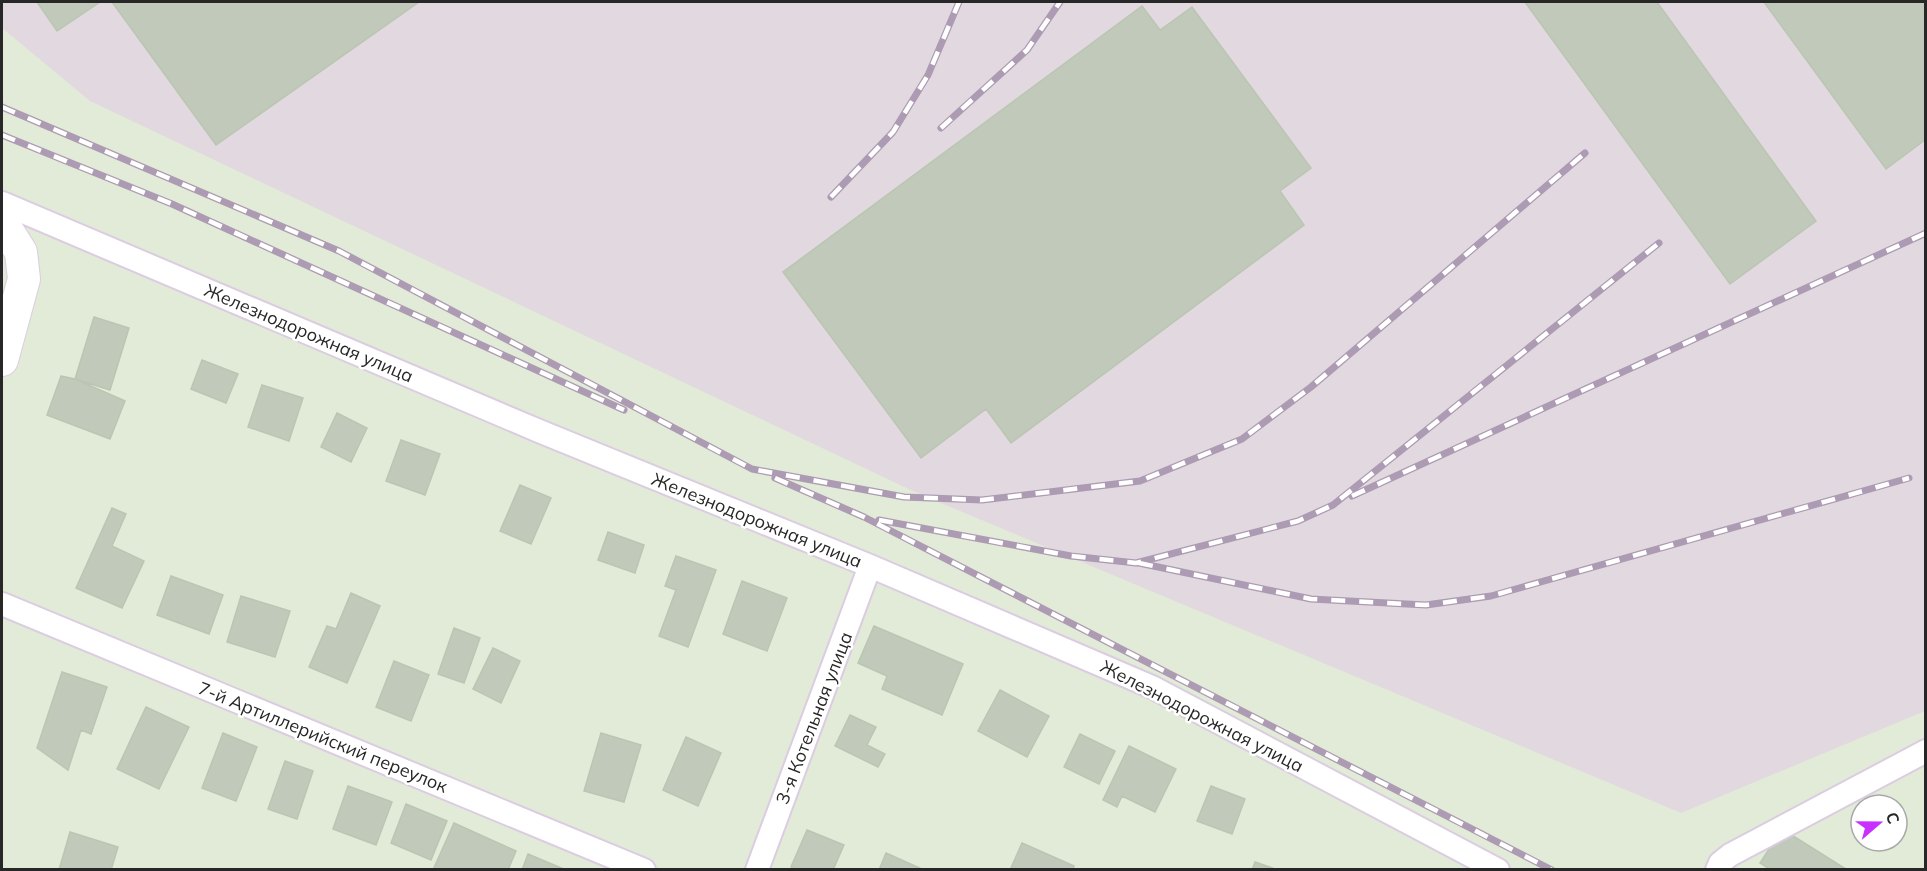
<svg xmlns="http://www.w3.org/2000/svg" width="1927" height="871" font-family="Mulish,sans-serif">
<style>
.industrial{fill:#e2d9e0}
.building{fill:#c1c9ba;stroke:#bac6b1;stroke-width:1.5}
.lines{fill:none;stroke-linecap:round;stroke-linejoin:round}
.street-casing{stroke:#dccce1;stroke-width:26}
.secondary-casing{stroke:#dccce1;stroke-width:34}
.street{stroke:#fff;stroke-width:22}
.secondary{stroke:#fff;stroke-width:32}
.rail-casing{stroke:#ad9ab3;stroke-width:7}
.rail{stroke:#fff;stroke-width:4.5;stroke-dasharray:14;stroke-linecap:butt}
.labels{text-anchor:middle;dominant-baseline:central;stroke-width:5;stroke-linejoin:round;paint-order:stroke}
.street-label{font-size:18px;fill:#272727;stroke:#fff}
</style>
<rect width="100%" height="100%" fill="#e1ebd7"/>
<!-- industrial -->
<path class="industrial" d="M2 2H1925V711L1681 813 917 493 90 101 2 28Z"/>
<!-- building -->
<path class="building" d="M37 2H100L57 31Z
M112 2H419L216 145Z
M1525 2H1657L1816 221 1730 284Z
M1764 2H1926V139L1886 169Z
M1142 6 1160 30 1192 7 1311 168 1280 191 1304 225 1011 443 986 409 921 458 783 272Z
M94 317 129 328 110 390 75 379Z
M202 360 238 374 226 403 191 389Z
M61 376 75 379 125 401 110 439 47 415Z
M262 385 303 398 289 441 248 427Z
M337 413 367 428 351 462 321 447Z
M401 440 440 454 425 495 386 481Z
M520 485 551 498 531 544 500 531Z
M112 508 126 514 112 546 144 561 122 608 76 588Z
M608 532 644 545 635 573 598 560Z
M676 556 716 570 688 647 659 636 676 590 665 586Z
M171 576 223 595 209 634 157 615Z
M742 581 787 598 767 651 723 634Z
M351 593 380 606 347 683 309 667 327 626 336 629Z
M241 596 290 611 275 657 227 642Z
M874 626 963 664 942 715 882 689 887 676 858 663Z
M454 628 480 638 464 683 438 674Z
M493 648 520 661 501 703 473 689Z
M394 661 429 675 411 721 376 707Z
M62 672 107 687 91 734 81 730 68 770 37 748Z
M1000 690 1049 716 1027 757 978 731Z
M146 707 189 727 159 789 117 769Z
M850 715 876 727 867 745 885 754 878 767 835 746Z
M223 733 257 747 236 801 202 788Z
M601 733 641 745 624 802 584 791Z
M1080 734 1115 751 1099 784 1064 767Z
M686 737 721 753 698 806 663 790Z
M1129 746 1176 769 1155 812 1122 796 1117 807 1103 800Z
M285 761 313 771 297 819 268 809Z
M348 786 392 802 376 845 333 829Z
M1211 786 1245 799 1232 834 1197 821Z
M406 804 447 821 431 860 391 843Z
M454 823 516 851 508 870H433Z
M1782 829 1846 869 1771 870 1760 863Z
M807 830 844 845 833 870H797L791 867Z
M70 832 118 847 111 870H59Z
M1022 843 1074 866 1073 870H1010Z
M886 853 924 870H879Z
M528 854 566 870H522Z
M1255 862 1278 870H1252Z"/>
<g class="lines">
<!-- street casing -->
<g class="street-casing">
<path id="street" d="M2 203 539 431 870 566 1152 687 1498 870
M2 604 644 870
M757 870 870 566
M1717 870 1720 863 1730 855 1926 751"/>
</g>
<!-- secondary casing -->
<g class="secondary-casing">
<path id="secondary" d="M2 222 21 252 24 279 2 360"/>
</g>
<!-- street -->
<use href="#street" class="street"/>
<!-- secondary -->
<use href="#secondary" class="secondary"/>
<!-- rail casing -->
<g class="rail-casing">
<path id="rail" d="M2 107 339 251 752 469 904 497 982 500 1140 481 1242 439 1311 387 1585 153
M941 128 1027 50 1060 2
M2 135 172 204 624 410
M831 197 893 132 928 75 959 2
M775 478 864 517 1552 870
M1352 496 1926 233
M879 520 1071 556 1136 563 1298 521 1333 505 1659 243
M1139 563 1311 599 1426 605 1491 596 1909 478"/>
</g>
<!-- rail -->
<use href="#rail" class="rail"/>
</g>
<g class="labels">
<!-- street labels -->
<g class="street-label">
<text transform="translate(309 333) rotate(23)">Железнодорожная улица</text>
<text transform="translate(757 520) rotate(22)">Железнодорожная улица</text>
<text transform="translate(1202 716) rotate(27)">Железнодорожная улица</text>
<text transform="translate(814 718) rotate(-69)">3-я Котельная улица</text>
<text transform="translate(323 737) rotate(22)">7-й Артиллерийский переулок</text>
</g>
</g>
<!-- border -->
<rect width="1927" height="871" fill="none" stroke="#272727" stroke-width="6"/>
<!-- north arrow -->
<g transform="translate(1879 823) rotate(70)"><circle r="28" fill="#ffffff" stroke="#a9a9a9" stroke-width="1.5"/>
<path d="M0-4.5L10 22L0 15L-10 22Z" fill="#c830ff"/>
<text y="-9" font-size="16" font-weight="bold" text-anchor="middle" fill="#272727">С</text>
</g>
</svg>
